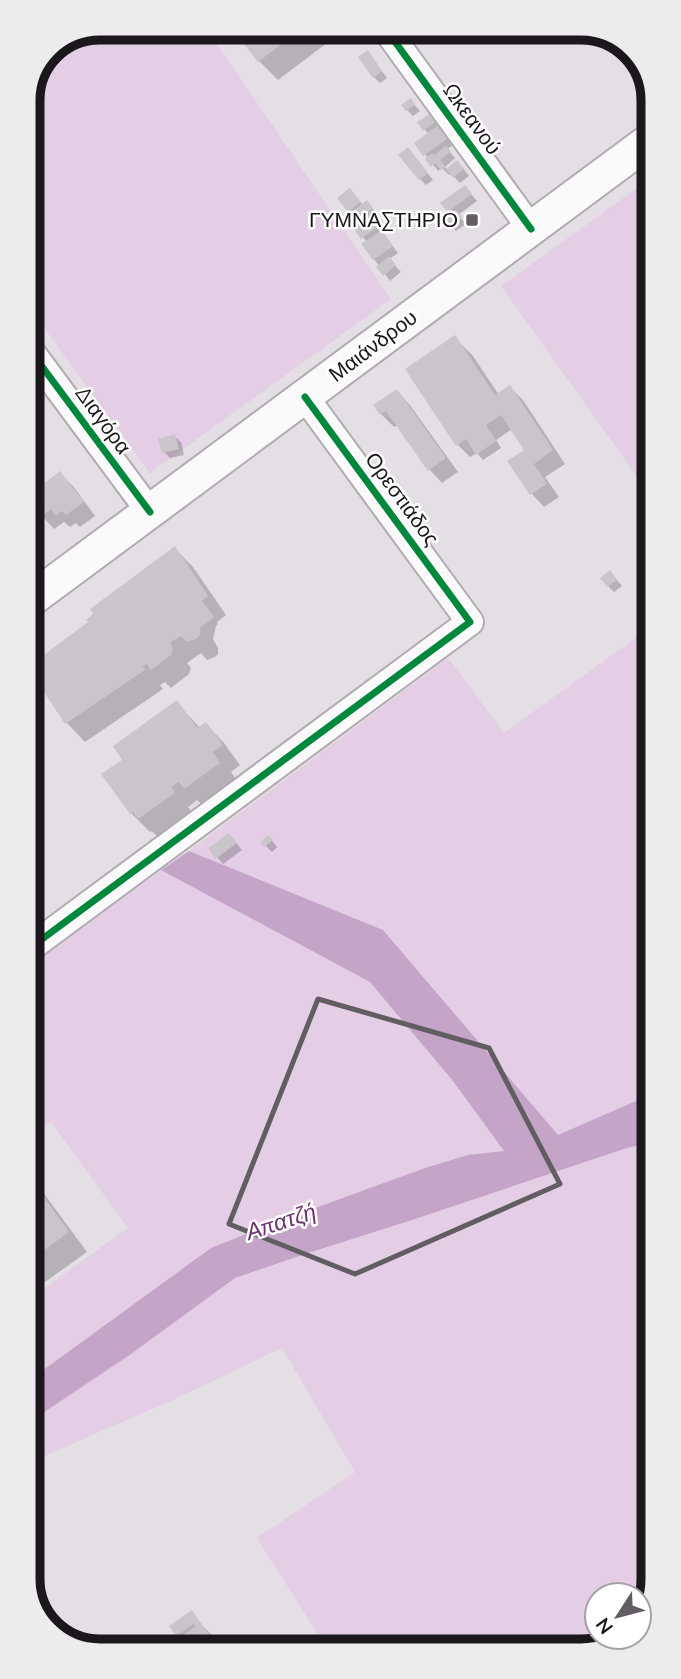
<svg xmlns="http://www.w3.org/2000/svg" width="681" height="1679" font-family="'Nunito Sans',sans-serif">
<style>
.green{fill:#e4cee6}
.water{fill:#c4a5c8}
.shadow{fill:#0003}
.building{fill:#cac5cb}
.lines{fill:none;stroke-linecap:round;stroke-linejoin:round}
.minor-casing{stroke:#b0abb1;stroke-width:30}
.major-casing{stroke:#b0abb1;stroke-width:37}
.minor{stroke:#fbfafb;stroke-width:26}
.major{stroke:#fbfafb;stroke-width:33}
.cycleway-casing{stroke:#fff;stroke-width:11}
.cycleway{stroke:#00873e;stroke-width:7}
.marked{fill:none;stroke:#625d62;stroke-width:5;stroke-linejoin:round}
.poi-dot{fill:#625d62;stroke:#fff;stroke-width:2.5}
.labels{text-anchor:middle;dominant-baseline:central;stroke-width:5;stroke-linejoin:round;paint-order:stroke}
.street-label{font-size:21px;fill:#1c171c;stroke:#fff}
.poi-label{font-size:21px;fill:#1c171c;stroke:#fff;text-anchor:end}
.water-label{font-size:23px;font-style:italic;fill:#69336e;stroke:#fff}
.rim{fill:none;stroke:#1c171c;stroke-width:9}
</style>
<rect width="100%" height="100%" fill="#e4dee5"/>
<!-- green -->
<path class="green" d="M100 28H206L391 299 150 473 29 307 28 96 49 49Z
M650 179V495L501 286Z
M651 627 653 1579 639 1619V1595H597V1637H615L601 1647 327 1649 257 1538 355 1472 282 1348 177 1398 31 1462V1298L128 1228 51 1122 31 1137 30 963 189 851 448 658 504 733Z"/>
<!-- water -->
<path class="water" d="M189 851 383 930 558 1135 636 1101 652 1098V1142L627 1148 409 1221 308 1253 235 1278 131 1354 31 1421V1379L211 1248 274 1223 425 1168 468 1155 504 1151 453 1081 370 982 161 870Z"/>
<!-- shadow -->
<path class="shadow" d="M234 28H316L327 43 278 80 259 61Z
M368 52 387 78 380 83 374 77Z
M410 100 420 111 413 116 407 110Z
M429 116 456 143 447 149 455 158 445 167 447 170 463 168 469 176 460 183 451 174 449 175 442 168 438 171 425 154 429 134 425 130Z
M414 156 433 180 426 185 420 179Z
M470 193 477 201 458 215 466 224 456 231 445 220 453 215 449 211Z
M356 197 363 205 367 202 378 215 375 217 386 231 383 234 398 253 389 259 401 272 390 281 374 259 367 242 347 218 353 214 350 211Z
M455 338 473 356 499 395 510 387 523 400 565 464 545 477 559 497 544 507 532 494 526 450 512 429 496 440 501 448 483 460 477 453 470 457 457 444Z
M397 391 409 404 458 472 442 483 430 470 398 425 394 427 381 414Z
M174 436 181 442 184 455 170 458 164 452Z
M60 474 73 486 95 516 80 527 76 523 70 527 64 522 54 529 42 516 47 499Z
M174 548 193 567 226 615 217 622 218 624 216 626 213 639 218 648V654L215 657 207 660 201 653 187 663 191 668 189 674 171 688 165 682 160 685 163 689 85 742 67 723 30 668 91 623Z
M616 579 622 586 614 592 608 586Z
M177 703 200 728 206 724 224 743 240 765 231 772 238 782 204 806 197 800 188 807 192 812 158 837 152 831 150 832 131 813 124 760Z
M269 837 277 847 272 852 266 846Z
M235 841 242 850 223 864 217 857Z
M31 1176 87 1252 31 1292Z
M197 1621 212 1635 222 1650H185L178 1641 181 1639 177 1635Z"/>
<!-- building -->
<path class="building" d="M232 28H303L258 62Z
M368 50 382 71 373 78 358 57Z
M411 98 415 105 406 111 401 105Z
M429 114 435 122 423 131 417 122Z
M441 123 451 136 423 156 414 143Z
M446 146 451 151 440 160 446 167 441 170 435 163 431 167 425 159 432 153 434 155Z
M408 147 428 173 419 180 398 155Z
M457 160 464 169 453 178 446 169Z
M465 185 472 194 448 212 440 203Z
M350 188 361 202 348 212 337 198Z
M367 200 373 208 350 226 344 218Z
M456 210 462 217 448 226 443 219Z
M374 214 381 224 361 239 354 229Z
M382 230 393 246 373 260 361 244Z
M389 256 396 265 383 276 376 267Z
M455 335 495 395 510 385 553 450 534 464 547 484 530 495 507 461 524 450 501 415 486 425 496 441 476 455 466 439 456 446 405 369Z
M397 389 446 458 428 471 386 411 380 415 373 405Z
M175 434 179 449 162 453 158 439Z
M60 471 84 502 66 515 62 511 56 516 51 509 40 517 33 507 44 499 37 489Z
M175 546 208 596 202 601 214 617 200 628V635L196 639 187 642 181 636 170 643 173 648 171 655 151 670 147 664 143 666 145 670 65 724 30 671 29 666 88 622 86 620 93 614 90 609Z
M610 570 617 580 607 587 600 578Z
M177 700 197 728 206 722 223 745 213 752 220 763 184 789 179 782 171 787 175 793 138 819 133 812 130 814 101 774 122 760 113 746Z
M229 833 237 843 215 859 208 848Z
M269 835 273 840 264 847 260 842Z
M31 1179 69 1232 31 1260Z
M192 1610 201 1623 220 1650H183L176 1640 196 1626 194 1623 176 1636 169 1626Z"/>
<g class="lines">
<!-- minor casing -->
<g class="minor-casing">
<path id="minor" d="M385 28 531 229
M29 349 150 512
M30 948 470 622 305 397"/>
</g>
<!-- major casing -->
<g class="major-casing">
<path id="major" d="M29 601 649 141"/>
</g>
<!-- minor -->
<use href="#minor" class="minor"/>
<!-- major -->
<use href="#major" class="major"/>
<!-- cycleway casing -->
<g class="cycleway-casing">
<path id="cycleway" d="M385 28 531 229
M29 349 150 512
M30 948 470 622 305 397"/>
</g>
<!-- cycleway -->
<use href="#cycleway" class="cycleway"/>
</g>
<!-- marked area -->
<path class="marked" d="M318 999 489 1048 560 1184 355 1274 229 1224Z"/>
<!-- markers -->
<rect class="poi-dot" x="465" y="213" width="14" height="14" rx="3.5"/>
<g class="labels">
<!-- street labels -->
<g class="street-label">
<text transform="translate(472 119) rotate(54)">Ωκεανού</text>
<text transform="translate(373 346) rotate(-37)">Μαιάνδρου</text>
<text transform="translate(103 420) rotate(54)">Διαγόρα</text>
<text transform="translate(402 499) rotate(54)">Ορεστιάδος</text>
</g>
<!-- poi labels -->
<g class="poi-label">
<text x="458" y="220">ΓΥΜΝΑΣΤΗΡΙΟ</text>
</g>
<!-- water labels -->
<g class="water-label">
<text transform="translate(281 1222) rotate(-18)">Απατζή</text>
</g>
</g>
<!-- crop -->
<path d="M0 0H681V1679H0ZM100 40H581A60 60 0 0 1 641 100V1579A60 60 0 0 1 581 1639H100A60 60 0 0 1 40 1579V100A60 60 0 0 1 100 40Z" fill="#edeced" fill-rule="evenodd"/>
<path class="rim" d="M100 40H581A60 60 0 0 1 641 100V1579A60 60 0 0 1 581 1639H100A60 60 0 0 1 40 1579V100A60 60 0 0 1 100 40Z"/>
<!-- north arrow -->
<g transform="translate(618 1616) rotate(234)"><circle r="33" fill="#ffffff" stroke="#a4a2a4" stroke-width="2"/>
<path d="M0-5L12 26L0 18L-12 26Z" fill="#625d62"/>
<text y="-10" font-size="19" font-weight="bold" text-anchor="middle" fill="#1c171c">N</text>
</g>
</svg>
